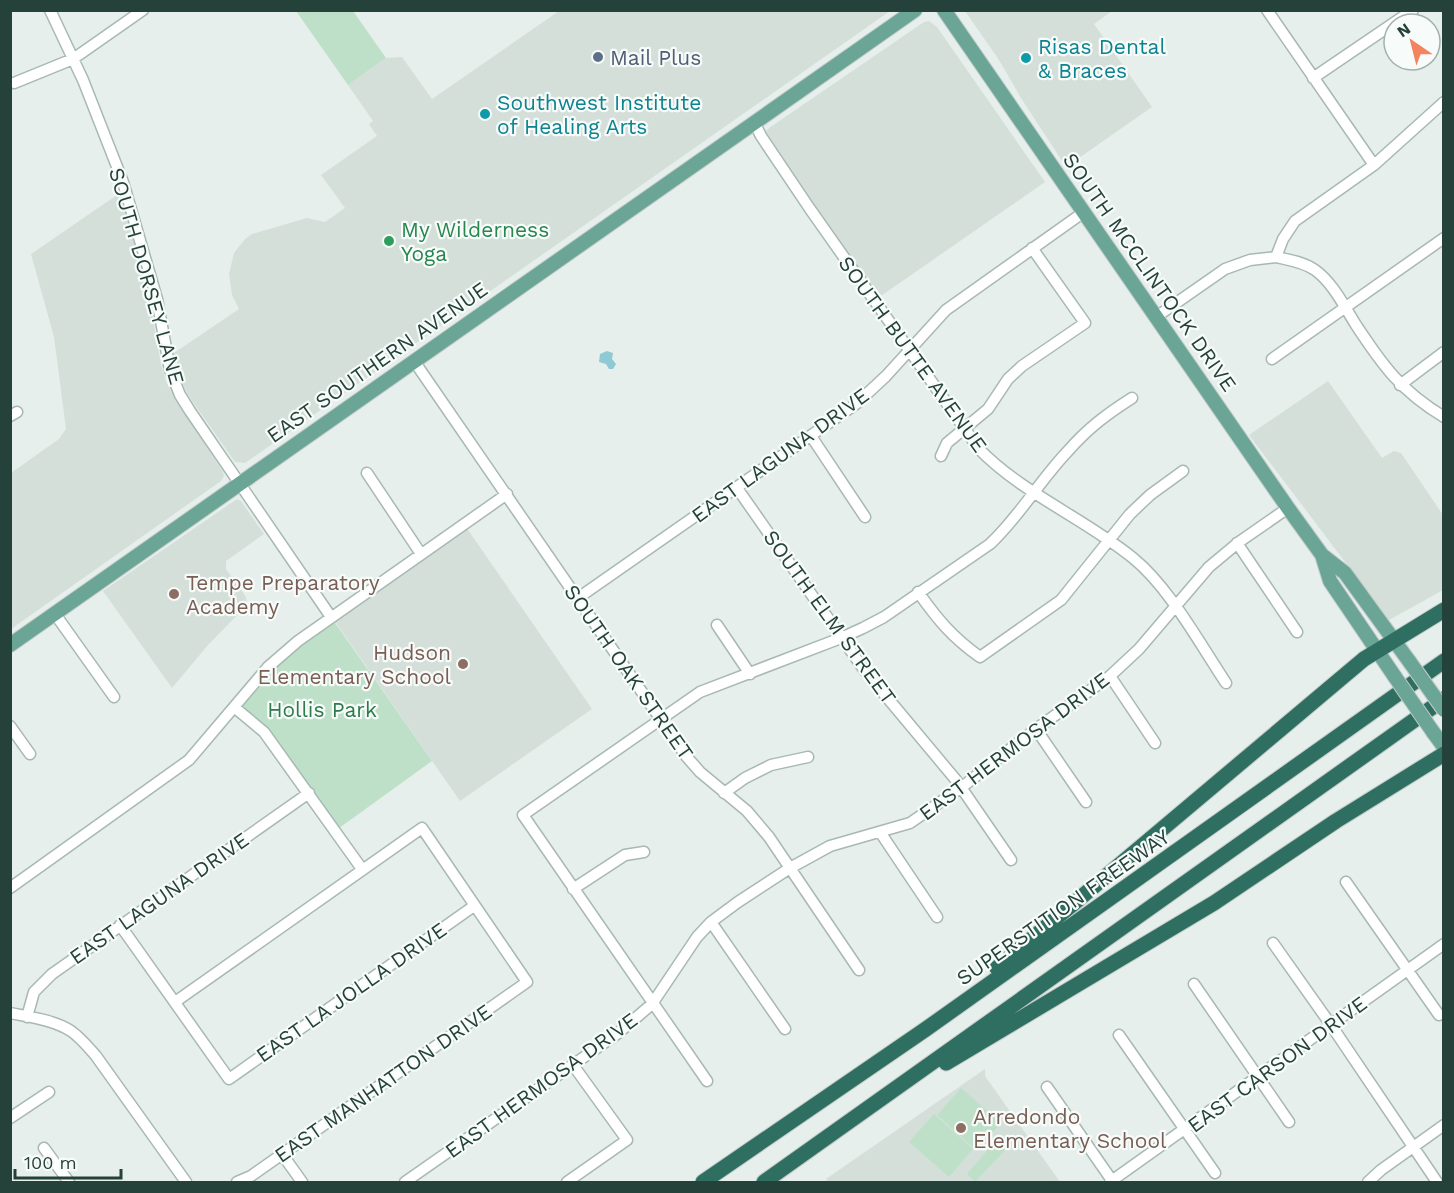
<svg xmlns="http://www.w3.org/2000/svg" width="1454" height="1193" font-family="'Work Sans',sans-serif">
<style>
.built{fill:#d4dfda}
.green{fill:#bfe0c8}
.water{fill:#8ec9d4}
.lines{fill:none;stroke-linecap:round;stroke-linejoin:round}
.minor-casing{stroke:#a8b8b2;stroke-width:13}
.major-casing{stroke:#c2cac8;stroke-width:16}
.highway-casing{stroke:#c2cac8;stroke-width:17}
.minor{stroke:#fff;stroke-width:10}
.major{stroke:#6aa596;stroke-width:14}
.highway{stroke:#2f6f62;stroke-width:15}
.major-bridge-casing{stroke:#c2cac8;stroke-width:16;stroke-linecap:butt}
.major-bridge{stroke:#6aa596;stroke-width:14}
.service-dot{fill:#5c6f8a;stroke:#f7fbf9;stroke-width:2}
.culture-dot{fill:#0f9aa8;stroke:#f7fbf9;stroke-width:2}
.leisure-dot{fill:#2e9e5b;stroke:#f7fbf9;stroke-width:2}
.education-dot{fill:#8d6e63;stroke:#f7fbf9;stroke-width:2}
.labels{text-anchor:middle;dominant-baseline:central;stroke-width:4.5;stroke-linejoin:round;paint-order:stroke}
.culture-label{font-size:21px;fill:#0d838f;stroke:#f7fbf9;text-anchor:start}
.service-label{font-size:21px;fill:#4e5e75;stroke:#f7fbf9;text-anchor:start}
.leisure-label{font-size:21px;fill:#27864d;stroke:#f7fbf9;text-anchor:start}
.street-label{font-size:21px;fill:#24423a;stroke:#f7fbf9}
.education-label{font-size:21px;fill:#785e54;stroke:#f7fbf9;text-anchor:start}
.park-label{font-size:21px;fill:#2d7a4b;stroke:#f7fbf9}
</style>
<rect width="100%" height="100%" fill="#e6efeb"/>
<!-- built -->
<path class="built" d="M559 11H890L245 463 235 462 188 395 183 384 174 353 239 309 232 295 229 274 234 253 245 239 252 234 307 218 325 222 345 208 321 175 377 136 369 124 373 121 348 85 386 58 402 57 432 99Z
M965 11H1112L1094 24 1152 107 1066 167 1021 98 999 60Z
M929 21 937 27 1045 182 878 298 767 136 766 131 769 128 924 22Z
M120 193 149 296 161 365 166 381 173 395 223 472 224 476 221 481 11 629V473L59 439 66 429 54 337 31 254Z
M1328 381 1382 458 1394 451 1401 453 1443 515V590L1389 620 1249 435Z
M237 499 241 501 264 534 226 561V569L246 597 247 605 208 645 172 688 103 591Z
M466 527 592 709 460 801 334 620Z
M985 1069V1076L1060 1182H828L826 1179Z"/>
<!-- green -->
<path class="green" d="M296 11H353L386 58 348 85Z
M331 617 432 761 335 831 264 732 234 707 268 667Z
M961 1088 1001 1123 976 1150 937 1115Z
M934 1114 973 1149 949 1177 909 1142Z
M995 1141 1005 1150 975 1182 967 1174Z"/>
<!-- water -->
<path class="water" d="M607 351 613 353 612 359 616 364 613 369H609L606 364 599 362 600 354Z"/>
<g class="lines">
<!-- minor casing -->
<g class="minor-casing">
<path id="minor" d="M50 10 83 80 123 182 157 299 170 370 180 395 190 411 331 617
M1267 10 1374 165
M1313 78 1413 10
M14 83 73 59 143 10
M754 122 761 136 810 209 979 449C1023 494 1084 518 1133 558 1169 587 1200 644 1226 683
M1276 257C1289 260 1304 262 1315 270 1333 283 1344 306 1356 325 1383 366 1401 391 1444 417
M1156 317 1225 269 1250 260 1276 257 1283 239 1295 221 1374 165 1444 102
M1272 359 1444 238
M414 361 686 756 700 772 747 811 769 837 859 970
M1400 385 1444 352
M10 416 17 412
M811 436 865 517
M941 456 947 443 988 409 1008 379 1022 366 1085 323 1032 248
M367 473 421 554
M737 488 865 671 956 780 1011 860
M1237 543 1297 632
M918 592C938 620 952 637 980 657L1061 600 1130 514 1150 495 1183 471
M578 598 856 404 886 376 946 310 1084 212
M55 614 114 697
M717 625 750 674
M1110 676 1155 743
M234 707 264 732 362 869
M10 726 30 754
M1036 729 1086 802
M724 793 745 778 771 765 808 757
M880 832 937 917
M1346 882 1439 1015
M10 888 189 760 268 667 298 641 507 494
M573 889 625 855 644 852
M711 922 785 1029
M120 925 229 1079 474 906
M1273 943 1331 1025 1437 1182
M1194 984 1289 1122
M175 1002 422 828 527 982 251 1176 237 1182
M10 1013C30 1017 54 1020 71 1031 81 1038 88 1047 96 1056L186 1182
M27 1017 34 992 52 974 309 793
M1119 1035 1215 1173
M707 1081 523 815 700 692 841 638 863 628 884 617 990 544C1020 516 1040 480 1068 451 1088 428 1107 414 1132 398
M1047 1087 1113 1182
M10 1118 49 1092
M44 1148 69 1182
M282 1154 302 1182
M405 1182 617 1034 652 1004 697 937 711 922 738 902 790 868 830 846 910 823 962 787 1036 729 1110 676 1139 649 1209 567 1239 542 1288 508
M567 1182 627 1140 573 1065
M1110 1182 1444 944
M1368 1182 1381 1170 1444 1125"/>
</g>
<!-- major casing -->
<g class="major-casing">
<path id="major" d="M944 10 1288 508 1322 555 1345 573 1409 661
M1322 555 1330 581 1395 677
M10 645 915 10
M1433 732 1444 747"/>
</g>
<!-- highway casing -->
<g class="highway-casing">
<path id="highway" d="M997 968 1364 659 1444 610
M946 1063 1214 903 1336 821 1444 754
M703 1182 926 1029 1444 661
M764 1182 1444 699"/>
</g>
<!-- minor -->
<use href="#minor" class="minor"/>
<!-- major -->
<use href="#major" class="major"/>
<!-- highway -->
<use href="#highway" class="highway"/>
<!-- major-bridge casing -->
<g class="major-bridge-casing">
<path id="major-bridge" d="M1409 661 1444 710
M1395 677 1433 732"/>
</g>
<!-- major-bridge -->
<use href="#major-bridge" class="major-bridge"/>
</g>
<!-- markers -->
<circle class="service-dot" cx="598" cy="57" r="6"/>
<g class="culture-dot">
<circle cx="1026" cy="58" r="6"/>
<circle cx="485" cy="114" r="6"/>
</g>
<circle class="leisure-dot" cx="389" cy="241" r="6"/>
<g class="education-dot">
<circle cx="174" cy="594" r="6"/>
<circle cx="463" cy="664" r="6"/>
<circle cx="961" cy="1128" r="6"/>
</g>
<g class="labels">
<!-- culture labels -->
<g class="culture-label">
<text x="1038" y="46">Risas Dental<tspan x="1038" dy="24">&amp; Braces</tspan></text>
<text x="497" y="102">Southwest Institute<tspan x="497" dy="24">of Healing Arts</tspan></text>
</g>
<!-- service labels -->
<g class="service-label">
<text x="610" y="57">Mail Plus</text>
</g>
<!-- leisure labels -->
<g class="leisure-label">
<text x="401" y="229">My Wilderness<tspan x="401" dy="24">Yoga</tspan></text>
</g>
<!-- street labels -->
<g class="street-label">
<text transform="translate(1150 272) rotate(55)">SOUTH MCCLINTOCK DRIVE</text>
<text transform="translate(147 276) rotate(74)">SOUTH DORSEY LANE</text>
<text transform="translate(913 354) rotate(54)">SOUTH BUTTE AVENUE</text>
<text transform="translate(377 362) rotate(-35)">EAST SOUTHERN AVENUE</text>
<text transform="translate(780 455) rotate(-36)">EAST LAGUNA DRIVE</text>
<text transform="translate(830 617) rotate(54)">SOUTH ELM STREET</text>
<text transform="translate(629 672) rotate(55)">SOUTH OAK STREET</text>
<text transform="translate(1014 746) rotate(-37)">EAST HERMOSA DRIVE</text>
<text transform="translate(159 898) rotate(-35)">EAST LAGUNA DRIVE</text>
<text transform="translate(1063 907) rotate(-35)">SUPERSTITION FREEWAY</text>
<text transform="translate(351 992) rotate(-35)">EAST LA JOLLA DRIVE</text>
<text transform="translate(1277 1064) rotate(-36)">EAST CARSON DRIVE</text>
<text transform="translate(383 1083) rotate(-35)">EAST MANHATTON DRIVE</text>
<text transform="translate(541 1085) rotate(-36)">EAST HERMOSA DRIVE</text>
</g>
<!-- education labels -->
<g class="education-label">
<text x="186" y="582">Tempe Preparatory<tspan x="186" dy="24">Academy</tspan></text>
<text x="451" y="652" text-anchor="end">Hudson<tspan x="451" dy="24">Elementary School</tspan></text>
<text x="973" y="1116">Arredondo<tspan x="973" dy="24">Elementary School</tspan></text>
</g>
<!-- park labels -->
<g class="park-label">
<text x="322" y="709">Hollis Park</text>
</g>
</g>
<!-- border -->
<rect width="1454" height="1193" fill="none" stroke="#24423a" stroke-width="24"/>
<!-- north arrow -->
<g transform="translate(1412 42) rotate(325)"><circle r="28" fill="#f7fbf9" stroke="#a3b1ad" stroke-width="1.5"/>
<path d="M0-4.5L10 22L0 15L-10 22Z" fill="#f4845f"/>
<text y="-9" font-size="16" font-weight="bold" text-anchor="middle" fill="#24423a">N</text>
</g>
<!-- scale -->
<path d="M15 1169v9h106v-9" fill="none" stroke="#24423a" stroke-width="3"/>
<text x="24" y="1169" font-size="18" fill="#24423a" stroke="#f7fbf9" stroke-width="4.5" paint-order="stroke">100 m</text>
</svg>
